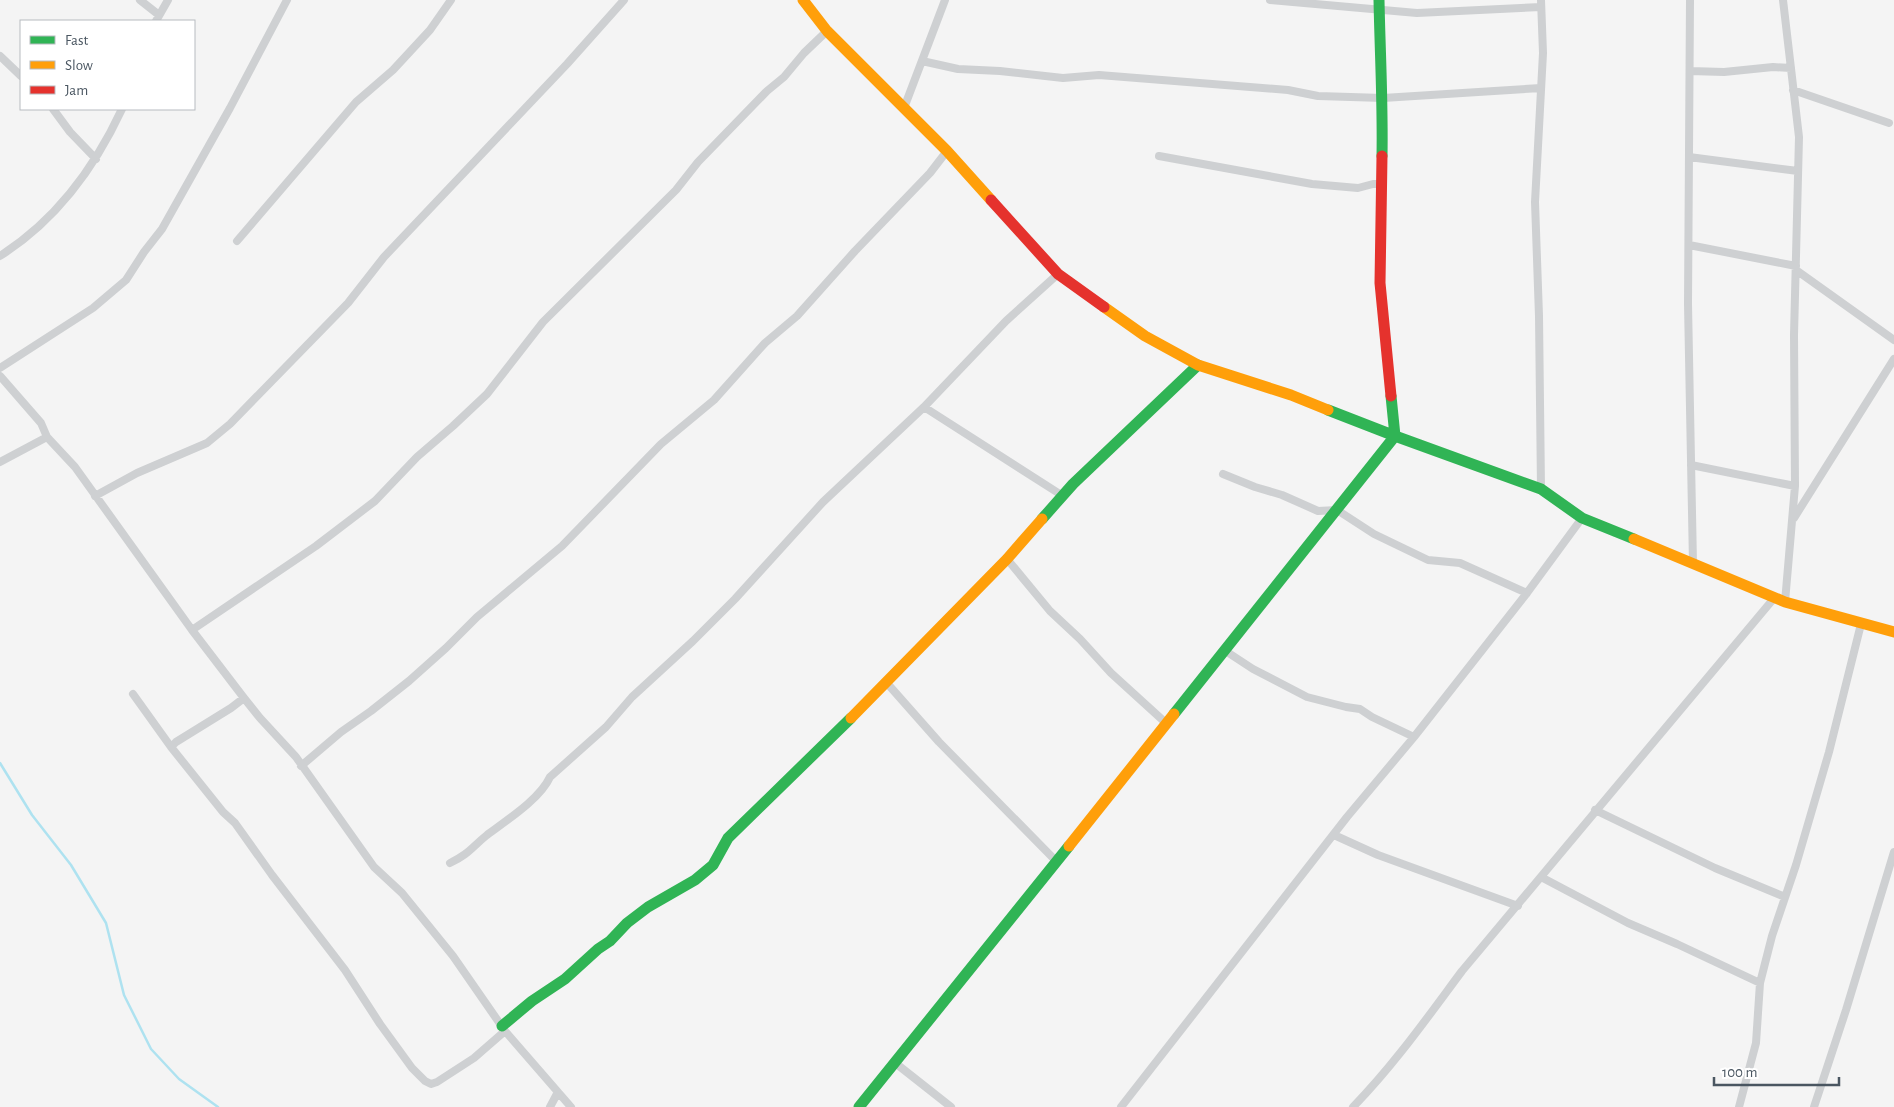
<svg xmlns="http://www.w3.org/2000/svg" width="1894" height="1107" font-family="'Alegreya Sans',sans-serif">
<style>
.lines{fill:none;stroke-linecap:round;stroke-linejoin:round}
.stream{stroke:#aee2f0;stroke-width:2.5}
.street{stroke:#ced0d2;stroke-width:8}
.fast{stroke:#30b455;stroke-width:11}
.slow{stroke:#ff9f0a;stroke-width:11}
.jam{stroke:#e5322d;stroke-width:11}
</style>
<rect width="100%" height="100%" fill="#f4f4f4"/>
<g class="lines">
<!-- stream -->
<path class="stream" d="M0 763 32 815 71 865 106 923 124 995 151 1049 179 1079 218 1107"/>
<!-- street -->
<path class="street" d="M140 0 159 15
M1270 0 1417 13 1541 7
M1690 0 1688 304 1693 564
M1783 0 1799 137 1794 335 1795 486 1785 602
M156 21 168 0
M0 56 21 76
M922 61 958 69 1000 71 1063 78 1099 75 1288 90 1318 96 1383 98 1541 88
M1690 71 1724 72 1773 67 1791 68
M1793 90 1889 123
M904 108 945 0
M53 109 70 132 96 159
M1159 156 1312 184 1358 188 1373 184H1382
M1689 157 1798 171
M237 241 356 102 393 70 430 30 451 0
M1689 245 1796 266
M0 256C55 221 95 167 122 109
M1796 270 1894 340
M0 368 93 308 126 280 144 252 162 229 230 108 287 0
M0 376 41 423 47 437 75 467 192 630 244 698 260 718 296 757 374 867 402 893 453 956 505 1031 571 1107
M924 407 1063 496
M0 462 47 437
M1691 465 1795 486
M1223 474 1255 487 1282 495 1318 511 1337 510 1374 534 1428 560 1460 563 1527 593
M1541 489 1539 316 1535 202 1543 53 1541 0
M95 496 137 473 207 443 230 424 348 303 384 257 567 64 624 0
M1794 518 1894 359
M1007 559 1050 611 1080 639 1111 673 1167 724
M192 630 316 546 375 501 417 457 453 426 487 394 543 322 676 190 698 162 767 91 784 77 804 53 827 31
M1224 650 1253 669 1307 697 1346 707 1360 709 1372 717 1414 737
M886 682 939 742 1056 861
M133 694 171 747
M244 698 231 708 176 742 171 747 223 812 235 823 272 875 345 970 380 1024 412 1068 425 1081 431 1084 437 1082 474 1058 505 1031
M301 766 341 732 371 711 409 681 446 648 477 617 562 546 661 444 714 400 765 343 797 316 855 251 930 173 947 151
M1595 810 1715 868 1785 897
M1334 835 1378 855 1518 906
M450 863C469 854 472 847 487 835 507 820 540 799 550 777L606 727 632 697 693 641 735 599 823 502 924 407 1006 321 1058 274
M1541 877 1628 923 1677 944 1760 983 1772 936 1796 865 1829 752 1861 624
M894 1062 951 1107
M550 1107 558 1092
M1121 1107 1347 817 1414 737 1527 593 1582 518
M1353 1107C1394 1065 1427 1018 1462 971L1775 597
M1739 1107 1756 1043 1760 983
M1814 1107 1846 1010 1894 852"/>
<!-- fast -->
<path class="fast" d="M1379 0C1380 52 1383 104 1382 156
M1328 410 1395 436 1541 489 1582 518 1634 539
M1042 519 1073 484 1198 365
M1174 714 1395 436 1391 396
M502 1026 532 1001 565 979 598 949 610 941 627 923 648 907 695 880 713 865 728 838 851 718
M859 1107 1069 846"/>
<!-- slow -->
<path class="slow" d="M803 0 827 31 947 151 991 200
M1104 307 1145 336 1198 365 1291 395 1328 410
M1634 539 1785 602 1894 632
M851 718 1007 559 1042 519
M1069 846 1174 714"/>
<!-- jam -->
<path class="jam" d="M1382 156 1380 283 1391 396
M991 200 1058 274 1104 307"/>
</g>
<!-- legend -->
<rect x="20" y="20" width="175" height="90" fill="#ffffff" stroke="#b7bbc0"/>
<rect x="30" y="36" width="25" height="8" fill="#30b455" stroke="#b7bbc0"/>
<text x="65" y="45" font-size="15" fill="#4a5661">Fast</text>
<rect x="30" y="61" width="25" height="8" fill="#ff9f0a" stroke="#b7bbc0"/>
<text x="65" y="70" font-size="15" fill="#4a5661">Slow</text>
<rect x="30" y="86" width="25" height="8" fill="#e5322d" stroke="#b7bbc0"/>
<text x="65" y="95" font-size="15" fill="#4a5661">Jam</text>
<!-- scale -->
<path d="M1714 1077v8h125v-8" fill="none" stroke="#4a5661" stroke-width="2.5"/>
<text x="1722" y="1077" font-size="15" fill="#4a5661" stroke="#ffffff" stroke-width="4" paint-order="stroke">100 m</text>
</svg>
